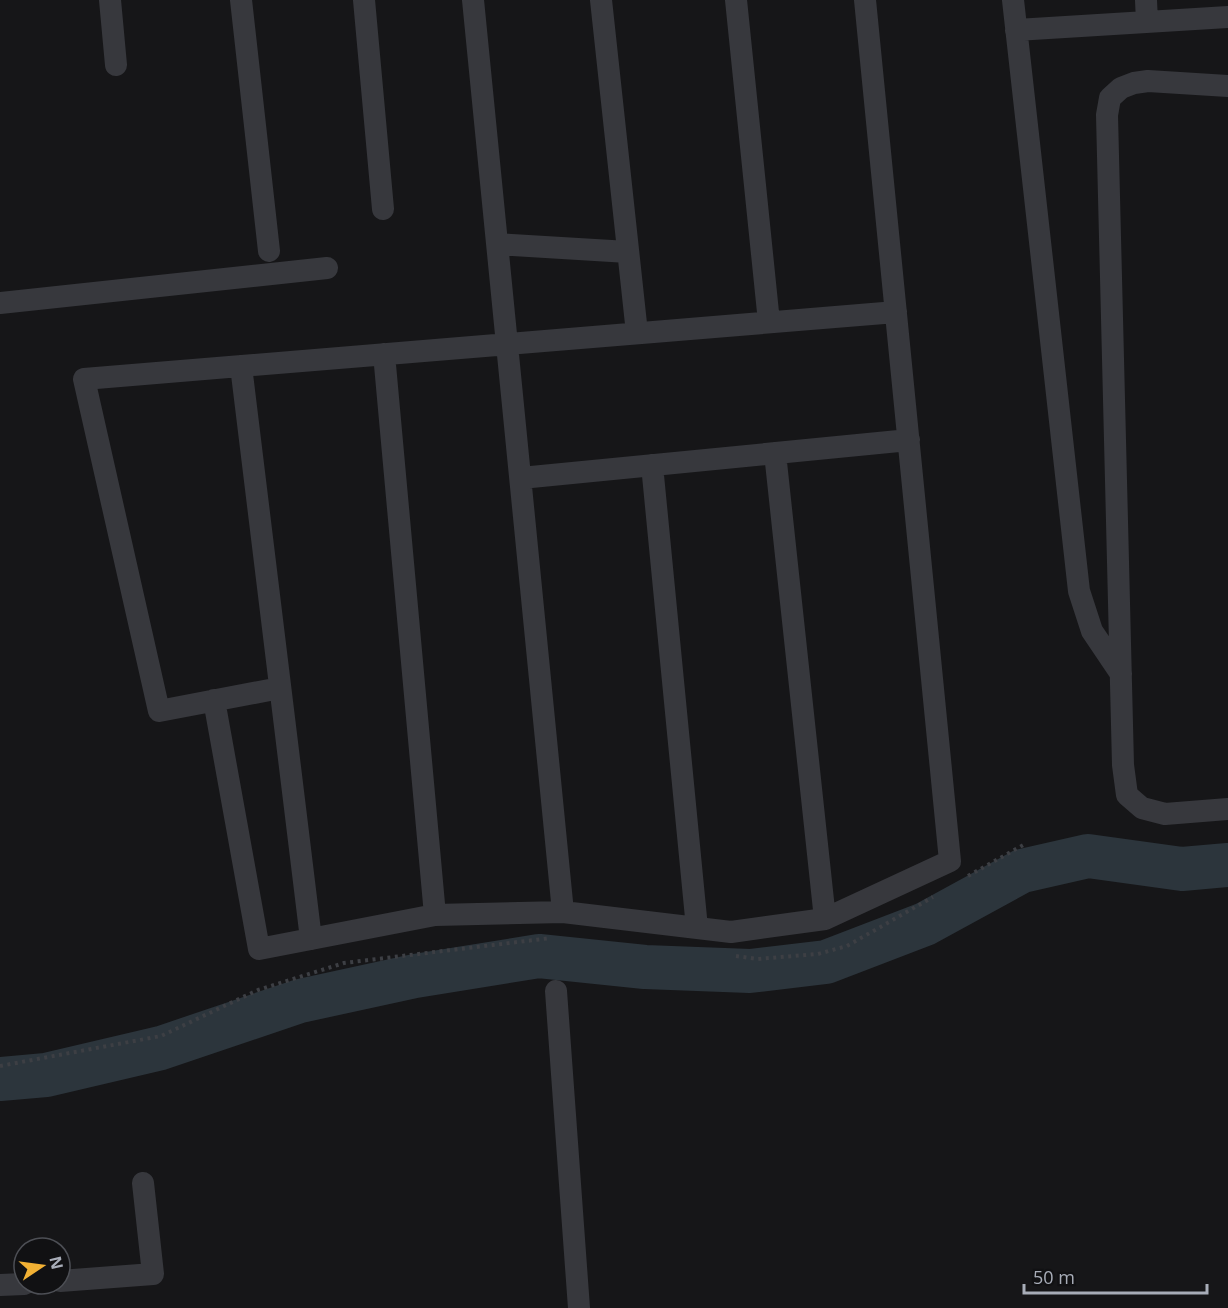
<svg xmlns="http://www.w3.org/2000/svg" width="1228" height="1308" font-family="'Open Sans',sans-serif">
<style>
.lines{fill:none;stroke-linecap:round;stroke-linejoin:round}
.river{stroke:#2c353c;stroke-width:44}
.path{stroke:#3d3f44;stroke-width:4;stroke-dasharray:3 4.5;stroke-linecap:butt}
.minor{stroke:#37383d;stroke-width:22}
</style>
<rect width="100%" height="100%" fill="#161618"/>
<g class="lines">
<!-- river -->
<path class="river" d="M0 1079 46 1075 161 1048 300 1001 415 976 539 956 645 967 750 971 826 962 925 924 1022 871 1088 856 1182 869 1228 865"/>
<!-- path -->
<path class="path" d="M968 876 1025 844
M736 956 758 959 818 954 847 946 933 897
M0 1066 161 1036 258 990 344 963 551 938"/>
<!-- minor -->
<path class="minor" d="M110 0 116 65
M241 0 269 251
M364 0 383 209
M473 0 563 912
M601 0 637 333
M736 0 769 322
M1013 0 1079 591 1092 631 1121 674
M1146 0 1147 22
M1016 30 1228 17
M1228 86 1148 81 1134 83 1121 88 1110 98 1107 115 1123 765 1127 795 1142 808 1165 814 1228 809
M497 244 628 252
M0 303 327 268
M384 354 435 915
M241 366 311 939
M775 453 825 919
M652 465 697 928
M521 478 909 440
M280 688 159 711 84 379 896 312
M214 700 259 949 435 915 563 912 731 932 825 919 950 861 865 0
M556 991 579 1308
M60 1281 153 1274 143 1183
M0 1285 24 1284"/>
</g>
<!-- north arrow -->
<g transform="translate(42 1266) rotate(77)"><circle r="28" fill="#111113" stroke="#4d4f55" stroke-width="1.5"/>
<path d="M0-4.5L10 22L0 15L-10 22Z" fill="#f2b134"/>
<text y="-9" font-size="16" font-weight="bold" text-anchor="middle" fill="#a8adb8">N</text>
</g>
<!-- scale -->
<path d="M1024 1284v9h183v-9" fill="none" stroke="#a8adb8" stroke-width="3"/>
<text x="1033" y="1284" font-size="18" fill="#a8adb8" stroke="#111113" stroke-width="4.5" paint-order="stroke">50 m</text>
</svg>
